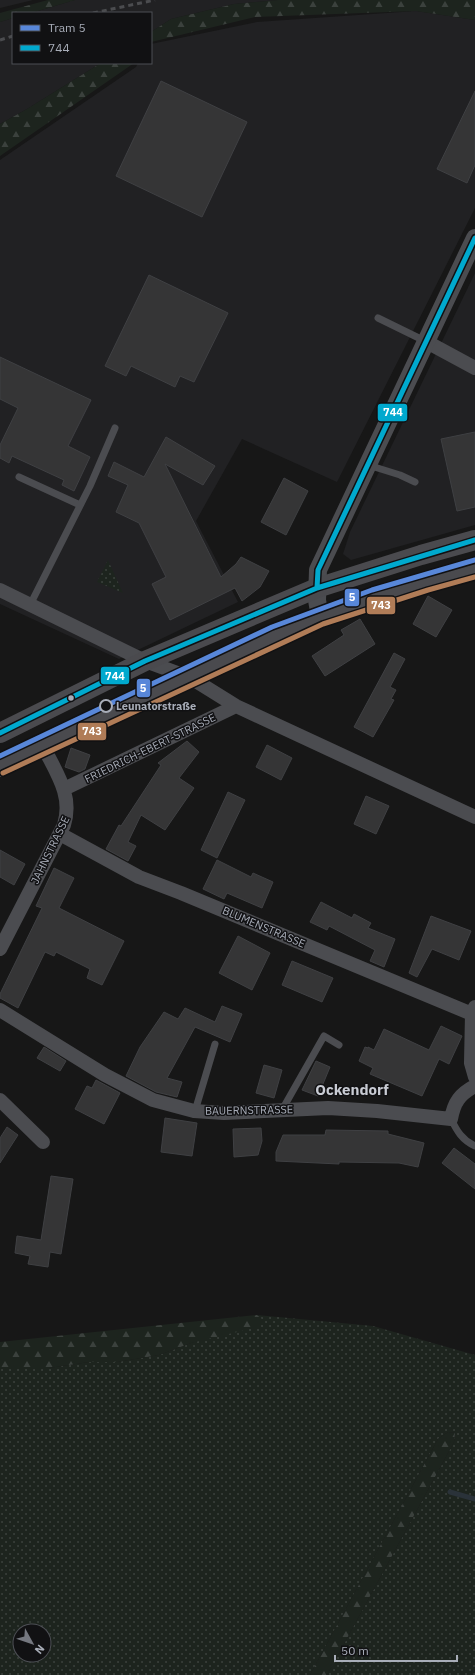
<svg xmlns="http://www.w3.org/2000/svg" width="475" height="1675" font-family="'IBM Plex Sans',sans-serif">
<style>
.built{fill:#212123}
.grass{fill:url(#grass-dots);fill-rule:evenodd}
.forest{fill:url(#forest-firs)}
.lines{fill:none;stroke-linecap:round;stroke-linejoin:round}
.stream{stroke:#2a3239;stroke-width:5}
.building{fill:#353536;stroke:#3f4043}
.service{stroke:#4b4c50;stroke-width:7}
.minor{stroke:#4b4c50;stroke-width:14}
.tertiary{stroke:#4b4c50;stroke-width:18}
.secondary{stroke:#4a4a4e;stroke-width:20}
.rail{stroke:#4b4c4f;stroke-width:3;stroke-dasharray:5 4;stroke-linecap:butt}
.bus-1-casing{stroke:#111113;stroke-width:8}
.bus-2-casing{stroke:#111113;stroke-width:8}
.bus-1{stroke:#00a9ce;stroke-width:5}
.bus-2{stroke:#b07c57;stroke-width:5}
.tram-1-casing{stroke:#111113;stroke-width:8}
.tram-1{stroke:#5887d9;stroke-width:5}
.bus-dot{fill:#a8adb8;stroke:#111113;stroke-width:1.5}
.stop-dot{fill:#111113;stroke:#a8adb8;stroke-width:2}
.labels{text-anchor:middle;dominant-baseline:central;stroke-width:3;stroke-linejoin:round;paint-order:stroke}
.stop-label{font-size:11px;font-weight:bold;fill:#a8adb8;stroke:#111113;text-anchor:start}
.street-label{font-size:11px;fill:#a8adb8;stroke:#111113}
.district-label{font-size:15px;font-weight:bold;fill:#c9ccd4;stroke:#111113}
.line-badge{stroke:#111113;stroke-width:1.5}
.badge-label{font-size:11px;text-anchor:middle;font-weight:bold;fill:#fff}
</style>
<defs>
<pattern id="grass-dots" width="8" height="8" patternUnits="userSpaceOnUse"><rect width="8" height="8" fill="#1d241e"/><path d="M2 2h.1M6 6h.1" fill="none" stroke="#3b413d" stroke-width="1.8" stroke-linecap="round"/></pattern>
<pattern id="forest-firs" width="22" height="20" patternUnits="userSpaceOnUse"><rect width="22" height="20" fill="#1d241e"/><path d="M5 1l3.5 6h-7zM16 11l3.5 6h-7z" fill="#3b413d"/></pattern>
</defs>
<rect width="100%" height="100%" fill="#171717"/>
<!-- built -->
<path class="built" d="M0 0H33L0 8Z
M75 0H278L234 4 171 19 151 32V13H31Z
M416 11 475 20V208L337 482 242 439 196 521 238 602 119 659 0 604V160L136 67 138 63H151V44L257 22Z
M13 18V63H101L27 109 0 124V22Z
M475 273V525L351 560 343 554 350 532Z"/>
<!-- grass -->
<path class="grass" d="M108 560 123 593 97 582Z
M257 1315 373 1326 475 1355V1675H327L454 1442 455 1433 448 1432 438 1439 310 1675H0V1368H49L89 1362H117L159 1355 191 1343 263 1321ZM20 1631H44V1655H20Z"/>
<!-- forest -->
<path class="forest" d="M48 0H75L31 13H13V18L0 22V13Z
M278 0H475V20L416 11 255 17 151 42V32L171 19 234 4Z
M101 63H134L0 156V124L27 109Z
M257 1315 264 1321 258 1327 191 1343 159 1355 117 1362H89L49 1368H0V1342Z
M448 1432 455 1433 454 1442 327 1675H310L438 1439Z"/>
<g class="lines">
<!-- stream -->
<path class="stream" d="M450 1492 475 1499"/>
</g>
<!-- building -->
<path class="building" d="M161 81 247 122 202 217 116 176Z
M475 91V165L467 183 437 169Z
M149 275 228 313 194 382 180 376 175 387 131 366 126 376 105 366Z
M0 357 91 400 68 446 90 457 74 491 62 485 64 480 12 456 9 463 0 458V445L18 408 0 399Z
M475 432V507L457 511 441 439Z
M166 437 215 466 203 485 165 464 221 577 236 564 241 557 269 571 260 587 242 601 235 588 170 620 152 584 166 577 139 523 116 512 128 485 108 476 114 462 144 477Z
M284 478 308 491 286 535 261 522Z
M428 596 452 610 436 637 413 624Z
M360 619 375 644 325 676 312 656 344 635 341 630Z
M394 653 405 659 390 687 396 690 391 699 394 700 373 737 354 727Z
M187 741 199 752 179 778 194 788 165 830 141 815 128 842 136 846 128 861 106 849 119 825 121 826 161 765 158 763Z
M267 745 292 758 281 780 256 767Z
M71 748 90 755 85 769 79 772 65 767Z
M228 792 245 800 217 858 201 850Z
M366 796 389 806 376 834 354 824Z
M0 850 25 864 14 885 0 877Z
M217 860 251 877 253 873 273 882 262 908 227 893 224 899 203 889Z
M54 868 74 878 59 908 124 941 102 985 87 978 90 969 56 952 54 956 45 952 18 1008 0 998V994L42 908 36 906Z
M321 902 352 918 354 914 371 923 368 928 395 939 384 967 370 961 375 950 329 926 327 930 310 922Z
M431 916 471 931 459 960 432 949 417 977 409 973Z
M238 936 270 953 252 990 219 973Z
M292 961 333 978 322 1002 282 985Z
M222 1006 242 1014 230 1042 195 1027 167 1078 182 1082 177 1097 156 1092 126 1076 140 1047 164 1012 178 1019 185 1008 215 1022Z
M441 1026 462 1036 449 1064 439 1059 422 1096 370 1074 373 1068 359 1061 365 1047 368 1048V1047L374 1050 384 1029 429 1050Z
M44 1047 66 1061 60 1071 37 1058Z
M316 1061 330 1067 318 1096 302 1090Z
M264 1065 282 1070 274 1098 256 1093Z
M96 1080 120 1093 104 1124 75 1109 87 1086 92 1088Z
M165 1118 197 1123 192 1156 161 1152Z
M7 1127 18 1135 0 1163V1138Z
M261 1128 262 1141 258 1155 234 1157 233 1129Z
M326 1130 388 1131V1134L424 1143 418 1167 399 1163 339 1162V1164L276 1161V1152L283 1135H325Z
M454 1148 475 1164V1189L442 1163Z
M51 1176 73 1179 61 1254 50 1252 48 1267 28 1264 30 1256 15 1253 17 1236 41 1240Z"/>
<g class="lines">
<!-- service -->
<path class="service" d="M378 318 425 341
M368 465 400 475 415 482
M19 477 80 505
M30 605 90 486 115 428
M282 1110 324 1036 339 1045
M195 1111 215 1044
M451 1119C457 1131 462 1140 475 1146"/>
<!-- minor -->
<path class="minor" d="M425 341 475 368
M0 590 145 661 191 678 236 706 475 817
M64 789 236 706
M60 834 139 877 181 893 472 1014
M0 949 64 825C73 796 57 774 44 748
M475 1007 472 1014 471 1063 475 1077
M0 1010 105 1075 153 1100 194 1111 224 1113 328 1108 377 1111 451 1119C454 1102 460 1094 475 1086
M0 1100 43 1142"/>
<!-- tertiary -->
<path class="tertiary" d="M320 617 317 600 318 570 475 238"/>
<!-- secondary -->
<path class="secondary" d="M0 733 145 661 317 588 421 555 475 540
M0 767 320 617 426 583 475 570"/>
<!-- rail -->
<path class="rail" d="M93 13 155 0
M0 40 13 36"/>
<!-- bus-1 casing -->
<g class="bus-1-casing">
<path id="bus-1" d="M317 588 318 570 475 238
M0 733 145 661 317 588 475 540"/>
</g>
<!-- bus-2 casing -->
<g class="bus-2-casing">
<path id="bus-2" d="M3 773 323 624 428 590 475 577"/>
</g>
<!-- bus-1 -->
<use href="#bus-1" class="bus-1"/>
<!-- bus-2 -->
<use href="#bus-2" class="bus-2"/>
<!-- tram-1 casing -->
<g class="tram-1-casing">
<path id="tram-1" d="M0 756 272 627 372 590 475 560"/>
</g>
<!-- tram-1 -->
<use href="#tram-1" class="tram-1"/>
</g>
<!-- markers -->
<circle class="bus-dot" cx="71" cy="698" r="3.5"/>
<circle class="stop-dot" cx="106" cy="706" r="6"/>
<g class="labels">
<!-- stop labels -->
<g class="stop-label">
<text x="116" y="706">Leunatorstraße</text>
</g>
<!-- street labels -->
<g class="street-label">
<text transform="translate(150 748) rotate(-26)">FRIEDRICH-EBERT-STRASSE</text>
<text transform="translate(50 850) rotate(-64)">JAHNSTRASSE</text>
<text transform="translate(264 927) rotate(23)">BLUMENSTRASSE</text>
<text transform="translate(249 1110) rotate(-1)">BAUERNSTRASSE</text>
</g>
<!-- district labels -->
<g class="district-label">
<text x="352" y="1089">Ockendorf</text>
</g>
</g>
<g class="line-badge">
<rect x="377" y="403" width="31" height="19" rx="4" fill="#00a9ce"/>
<rect x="344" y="588" width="16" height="19" rx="4" fill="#5887d9"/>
<rect x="366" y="596" width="30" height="19" rx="4" fill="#b07c57"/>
<rect x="100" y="666" width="30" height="19" rx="4" fill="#00a9ce"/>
<rect x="136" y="678" width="15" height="20" rx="4" fill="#5887d9"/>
<rect x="77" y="722" width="30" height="19" rx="4" fill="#b07c57"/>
</g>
<g class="badge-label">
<text x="393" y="416">744</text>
<text x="352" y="601">5</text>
<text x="381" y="609">743</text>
<text x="115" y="680">744</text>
<text x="143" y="692">5</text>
<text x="92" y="735">743</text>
</g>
<!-- legend -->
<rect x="12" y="12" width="140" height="52" fill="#111113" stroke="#4d4f55"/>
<rect x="20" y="25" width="20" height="6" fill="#5887d9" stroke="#4d4f55"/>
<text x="48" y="32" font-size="12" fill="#a8adb8">Tram 5</text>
<rect x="20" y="45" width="20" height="6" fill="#00a9ce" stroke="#4d4f55"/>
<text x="48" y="52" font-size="12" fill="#a8adb8">744</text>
<!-- north arrow -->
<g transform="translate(32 1643) rotate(130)"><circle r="19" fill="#111113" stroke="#4d4f55"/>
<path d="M0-3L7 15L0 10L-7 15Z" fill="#757880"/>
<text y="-6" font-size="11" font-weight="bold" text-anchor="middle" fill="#a8adb8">N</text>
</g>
<!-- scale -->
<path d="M335 1655v6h122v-6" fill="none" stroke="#a8adb8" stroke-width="2"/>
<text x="341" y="1655" font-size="12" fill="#a8adb8" stroke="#111113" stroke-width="3" paint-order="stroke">50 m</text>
</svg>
